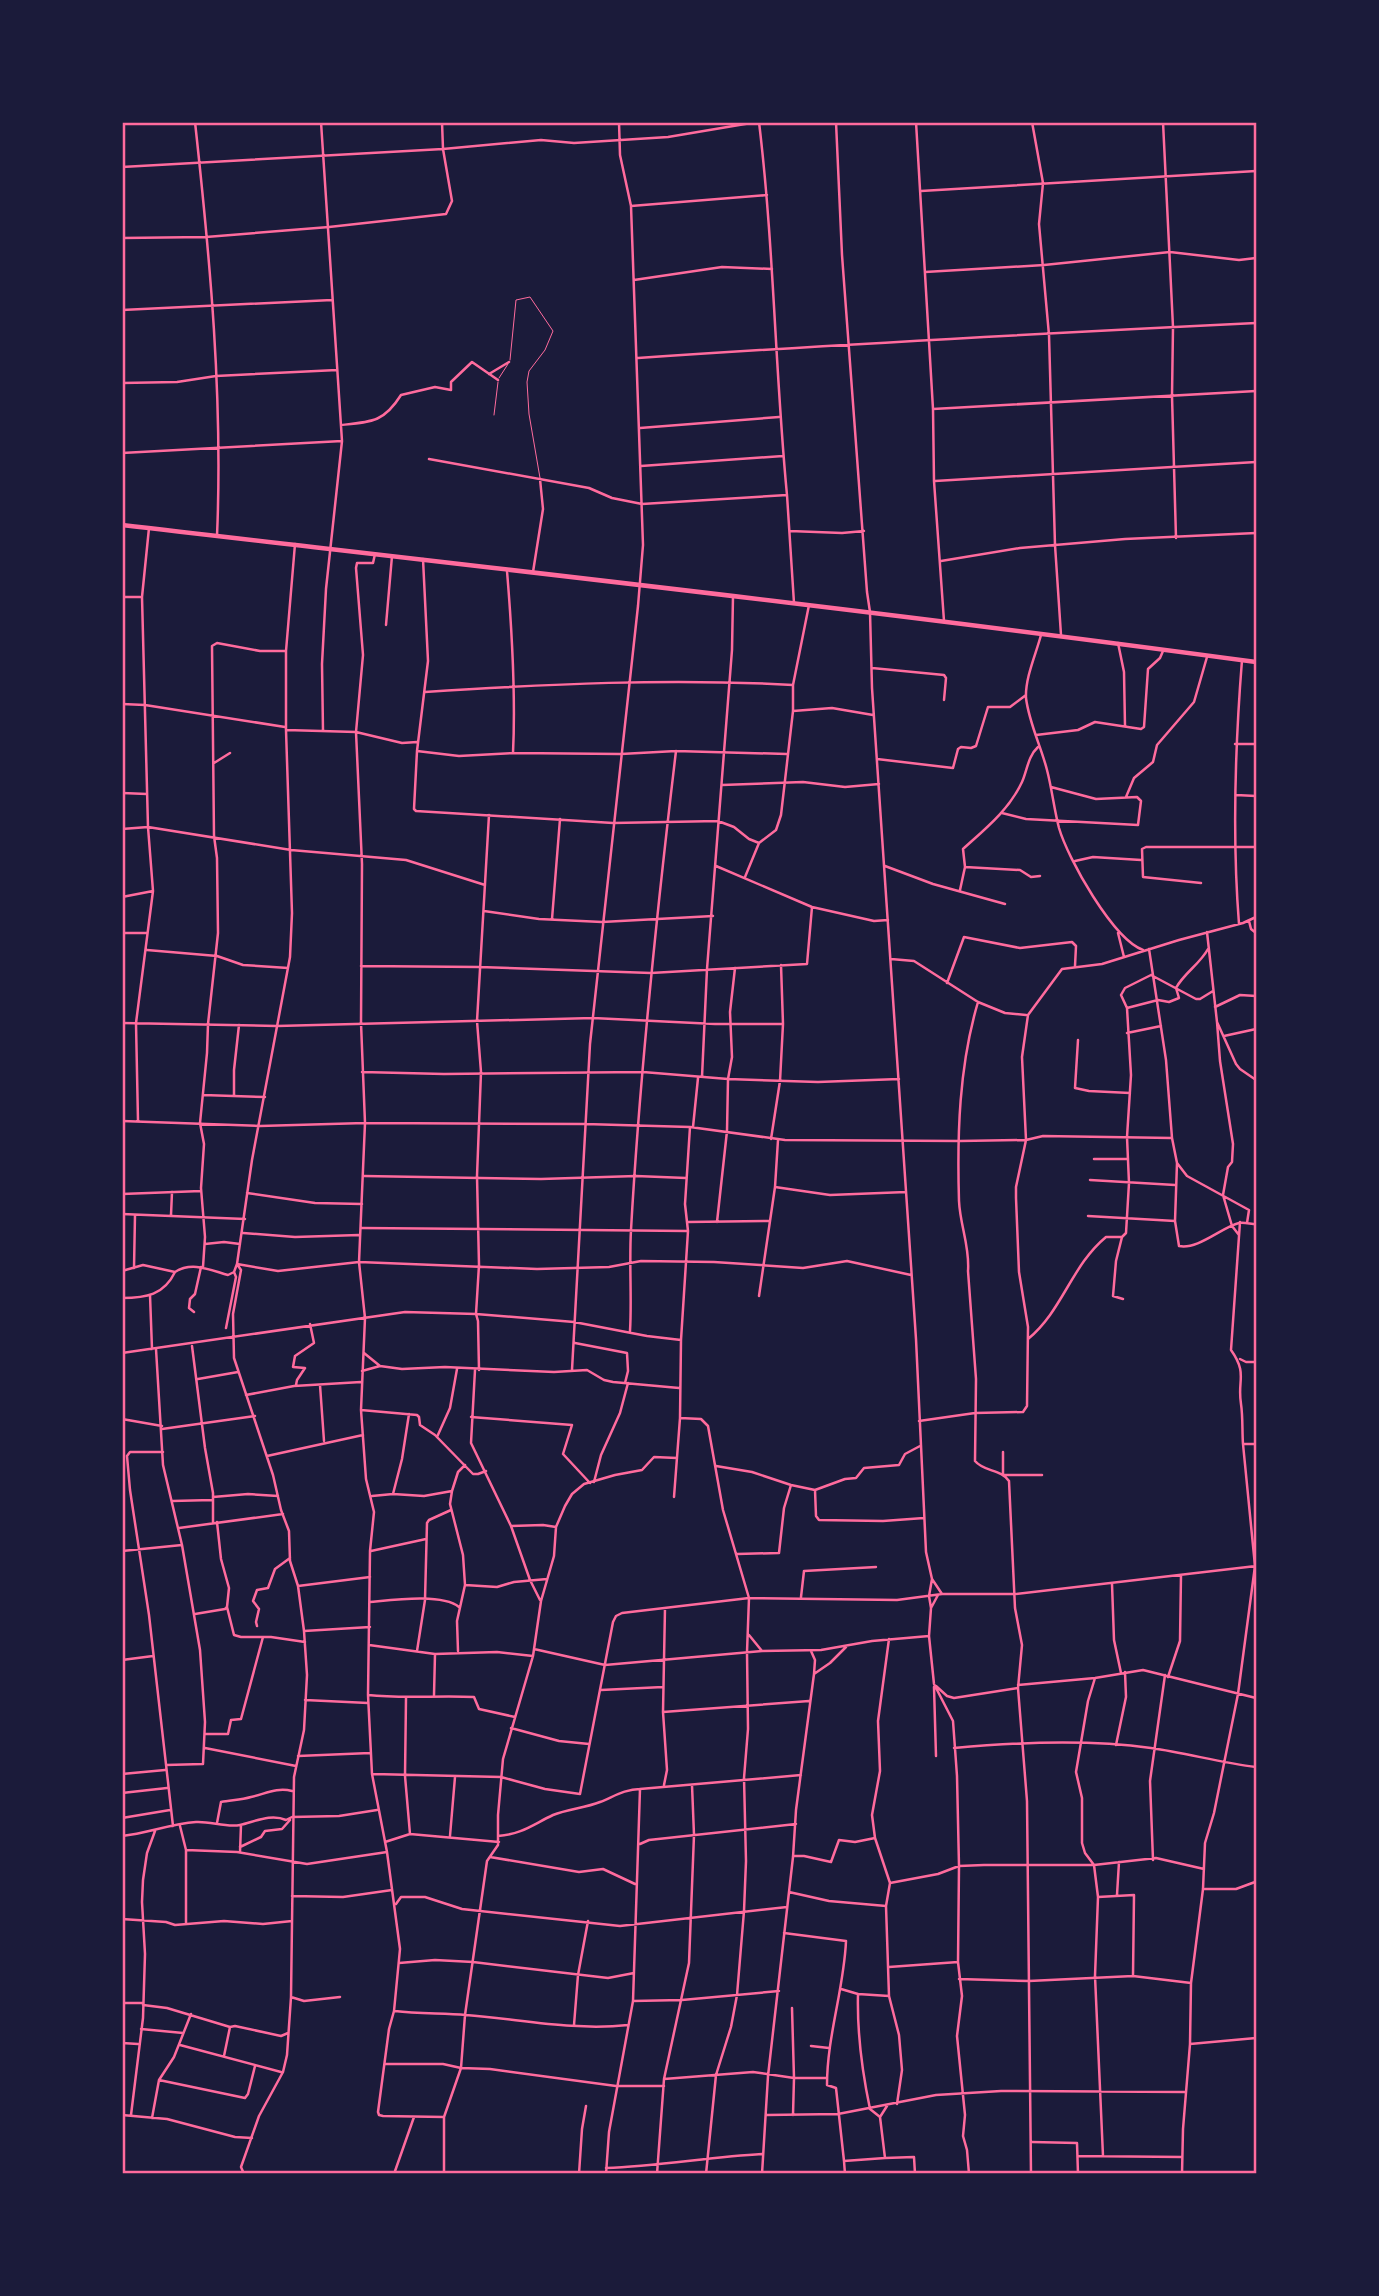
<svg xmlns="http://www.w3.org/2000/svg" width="1379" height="2296" font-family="Overpass,sans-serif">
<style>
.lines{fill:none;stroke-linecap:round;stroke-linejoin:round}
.service{stroke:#ff6b9d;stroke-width:1}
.minor{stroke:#ff6b9d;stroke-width:2.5}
.trunk{stroke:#ff6b9d;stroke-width:4.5}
.neatline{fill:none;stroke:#ff6b9d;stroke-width:2.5}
</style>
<rect width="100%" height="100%" fill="#1b1b3a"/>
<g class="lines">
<!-- service -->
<path class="service" d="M510 360 516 300 530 297 553 331 545 350 529 371 527 382 529 414 540 478
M499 378 508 364
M494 415 498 382"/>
<!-- minor -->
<path class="minor" d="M195 122C210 259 223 398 217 536
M321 122 342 441 326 589 322 664 323 731
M759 122C774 246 775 371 787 495
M836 122 842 255 867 592 870 612 872 688 916 1339 926 1552 932 1579 942 1594
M916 122 933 409 934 481 944 621
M1032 122 1043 183 1039 224 1049 335 1055 545 1061 635
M1163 122 1173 327 1172 396 1176 538
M122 167 443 149 541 140 574 143 668 137 757 122
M921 191 1256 171
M631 206 767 195
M122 238 206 237 329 227 446 214 452 201 443 149 442 122
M925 272 1044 265 1170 252 1239 260 1256 258
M634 280 722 267 772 269
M122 310 332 300
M638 358C844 344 1050 333 1256 323
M489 374 509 362
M122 383 177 382 216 376 337 370
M933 409 1256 391
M341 425C372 422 384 422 401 395L435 387 451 390V382L472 362 498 380
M640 428 779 417
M122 453 342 441
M429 459 589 488 612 498 642 504 787 495 794 603
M641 466 783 456
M935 481 1256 462
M790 531 842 533 864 531
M375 554 373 563H357L356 568 363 655 356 732 362 864 361 1023 365 1123 359 1262 365 1318 361 1410 366 1479 374 1512 370 1551 368 1695 372 1774 387 1852 400 1949 394 2011 389 2029 378 2112 379 2115 383 2116 444 2117
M423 559 428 661 417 751 414 809 416 811 613 823 718 821 734 827 749 839 759 843
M941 561 1020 548 1125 539 1256 533
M507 571C512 631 516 692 513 753
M533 572 543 509 540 479
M122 597H140
M386 625 392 556
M1041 635C1036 654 1025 678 1026 698 1029 723 1041 746 1047 770 1052 789 1054 809 1059 828 1068 859 1113 939 1143 950
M1118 643 1124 672 1125 726
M872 668 944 675 946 678 944 700
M425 692C548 684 670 678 793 685
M122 704 145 705 285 727
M793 711 832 708 873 715
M286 730 356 732 402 743 417 742
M1036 735 1078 730 1095 722 1141 729 1144 727 1148 669 1160 658 1163 651
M1235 744H1256
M417 751 459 756 513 753 621 754 676 751 787 754
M877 759 953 768 958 749 961 747 971 748 976 746 988 707H1010L1026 695
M214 763 230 753
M722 785 803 782 845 787 879 784
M122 793 147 794
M1236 795 1256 796
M1126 797 1134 778 1153 762 1157 745 1194 702 1207 657
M1002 813 1026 819 1138 825 1141 801 1137 797 1096 799 1051 787
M122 829 148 827 291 850 406 860 485 885
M1075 861 1093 857 1141 860
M716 866 812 907 874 921 888 920
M885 866 933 884 1005 904
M965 867 1020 870 1031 877 1040 876
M745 877 759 843 776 830 781 815 793 711V685L809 605
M1201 883 1143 877 1142 849 1146 847H1256
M960 890 965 867 963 849C985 829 1009 810 1022 782 1027 771 1028 756 1038 747
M122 897 153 891
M484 911 539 919 602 922 713 916
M552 919 560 819
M1249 921 1251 929 1256 933
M1239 924C1232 836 1235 748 1242 660
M1207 932 1217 1022 1236 1064 1240 1069 1256 1080
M122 933H147
M1118 933 1124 957
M1149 949 1166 1060 1172 1138 1177 1163 1175 1221 1179 1246C1198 1250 1222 1227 1239 1223 1244 1222 1251 1224 1256 1224
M147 950 217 956 243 965 288 968
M891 959 914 961 978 1002 1005 1013 1026 1015
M361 966 479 967 651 973 807 964 812 907
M1151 975 1196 999H1200L1213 991
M947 983 964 937 1020 948 1072 942 1076 946 1075 966
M978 1002C959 1066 957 1135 959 1201 960 1225 970 1247 968 1271L976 1379 975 1461C984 1472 1001 1469 1009 1481L1015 1608 1022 1645 1018 1688 1027 1801 1031 2174
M1215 1007 1240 995 1256 996
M1127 1008 1158 1000 1169 1002 1179 998 1176 988C1184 973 1200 964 1208 949
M1217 1022 1220 1061 1233 1144 1232 1162 1228 1167 1223 1195 1232 1226 1239 1235
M122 1023 277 1026 593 1018 715 1024H783
M1127 1033 1161 1026
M1224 1036 1256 1029
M1078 1040 1075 1088 1089 1091 1130 1093
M362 1072 444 1074 643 1072 728 1079 818 1082 899 1079
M702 1077 707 969 732 650 733 596
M203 1095 265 1097
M234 1096V1070L239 1025
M122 1121 260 1126 365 1123 585 1124 690 1127 785 1140 960 1141 1026 1140 1043 1136 1172 1138
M138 1121 136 1023 153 891 148 827 142 597 149 528
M693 1127 698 1078
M771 1139 780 1081 783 1024 781 965
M1094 1159H1128
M1177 1163 1187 1176 1249 1210 1247 1223
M364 1176 541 1179 636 1176 686 1178
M1090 1180 1175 1185
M775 1187 830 1195 906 1192
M247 1193 315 1203 362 1204
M122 1194 201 1191
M122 1214 245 1219
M171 1215 172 1192
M1088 1216 1175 1221
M688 1222 769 1221
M717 1222 727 1131 728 1079 732 1057 730 1012 735 968
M1240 1222 1231 1350C1248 1374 1237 1380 1241 1404 1243 1417 1242 1431 1243 1444
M362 1228 687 1231
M243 1233 295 1237 359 1235
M1122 1237 1116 1261 1113 1296 1123 1299
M205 1244 224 1242 240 1244
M203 1267 205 1237 201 1188 204 1144 200 1123 207 1053 208 1024 218 933 217 858 214 836 212 646 217 643 260 651H286
M134 1268 135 1215
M122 1271 143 1265 175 1272C192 1261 210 1270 228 1275L234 1272 237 1264 278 1271 359 1262 537 1269 609 1267 641 1261 714 1262 803 1268 847 1261 911 1275
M150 1295 152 1349
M759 1296 775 1187 778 1140
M122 1298C146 1298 164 1295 175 1272
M194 1312 189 1308 190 1299 195 1294 201 1267
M226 1328 236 1277 234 1272
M630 1331C632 1298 629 1264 631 1230 640 1070 657 910 676 751
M1028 1339C1063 1310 1071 1266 1106 1237H1122L1126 1233 1129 1183 1127 1137 1131 1075 1127 1008 1121 995 1125 988 1151 975
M575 1343 627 1353 628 1371 625 1383
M192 1346 205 1448 213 1493V1523
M156 1349 163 1465 182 1545 200 1650 205 1722 203 1764 166 1765
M122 1353 405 1312 476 1314 574 1322 647 1336 681 1340
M364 1353 380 1366
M1240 1359 1246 1362H1256
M475 1370 471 1443 511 1526 530 1580 540 1600
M479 1370 478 1321 476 1314 479 1265 477 1176 481 1072 477 1021 489 815
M572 1370 590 1044 638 606 643 545 631 206 620 155 619 122
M362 1371 380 1366 402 1369 445 1367 554 1372 587 1370 604 1380 613 1382 679 1388
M198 1379 238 1372
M296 1385 297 1380 305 1368 293 1367 295 1356 314 1343 310 1324
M320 1385 324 1441
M246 1395 294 1386 361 1382
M361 1410 417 1415 419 1417 420 1425 435 1435 473 1474H478L486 1471
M471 1417 572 1425 563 1454 590 1483
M680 1418 701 1419 708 1426 723 1510 749 1598 747 1652 748 1729 744 1778 746 1861 744 1911 737 1995 731 2027 716 2075 706 2174
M122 1419 162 1426
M919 1421 975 1413 1023 1412 1027 1406 1028 1327 1019 1272 1016 1198V1187L1026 1140 1022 1057 1028 1015 1062 969 1102 964 1179 940 1243 923 1256 917
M162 1429 255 1416
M437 1437 450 1408 457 1369
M163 1452H130L127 1456 130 1490 149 1615 173 1826
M1003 1452V1475H1042
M267 1456 363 1435
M716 1466 752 1472 791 1485 815 1490 845 1479 856 1478 864 1468 899 1465 905 1454 920 1446
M594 1482 601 1455 620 1413 628 1383
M815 1490 816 1516 819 1520 883 1521 924 1518
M393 1494 402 1459 409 1414
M372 1496 393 1494 424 1496 452 1491
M213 1497 248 1494 278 1496
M674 1497 680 1418 681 1340 688 1231 685 1204 690 1127
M172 1501 212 1500
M217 1522 221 1559 229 1588 227 1607 234 1635 241 1637H271L305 1642
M511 1526 543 1525 556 1527
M179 1528 283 1514
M122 1551 182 1545
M371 1551 426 1539
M737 1554 779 1553 784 1508 791 1485
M932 1579 929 1596 931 1608 929 1636 934 1684 953 1721 957 1776 959 1866 958 1962 962 1996 957 2036 965 2115 963 2136 967 2150 969 2174
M1112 1584 1114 1640 1121 1673
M465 1585 497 1587 514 1582 547 1579
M298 1586 370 1577
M801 1597 804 1571 876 1567
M370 1602C392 1600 442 1593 459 1607
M931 1608 938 1595
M195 1614 225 1609 227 1607
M257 1626 256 1622 259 1609 253 1601 257 1590 268 1588 275 1569 290 1558
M304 1631 370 1627
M749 1635 762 1651
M889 1639 878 1721 880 1771 872 1815 875 1838 890 1883 886 1906 889 1996 899 2035 902 2070 897 2104
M369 1645 435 1654 497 1652 533 1656
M534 1649 605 1665 762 1651 821 1650 872 1641 929 1636
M417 1651 425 1600 427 1523 429 1520 451 1510
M458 1651 457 1621 465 1585 463 1555 450 1504 452 1491 458 1472 465 1465
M122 1660 153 1656
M814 1674 830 1663 846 1647
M1168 1677 1180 1641 1181 1575
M1095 1678 1088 1701 1076 1772 1082 1798V1843L1085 1853 1094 1865 1098 1897 1095 1976 1103 2156
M1018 1685 1095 1678 1143 1670 1256 1698
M936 1686 947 1696 954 1698 1018 1688
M934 1687 936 1756
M601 1690 663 1687
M368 1695C404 1699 439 1695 474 1697L479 1709 515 1717
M434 1695 435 1654
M406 1698 405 1776 410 1834
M305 1700 368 1703
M663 1712 809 1701
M511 1728 559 1741 589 1744
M205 1734H228L231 1720 241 1719 263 1637
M1116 1745 1126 1697 1125 1672
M205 1748 296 1766
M954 1748C1019 1742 1086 1739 1151 1748 1187 1753 1221 1763 1256 1767
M298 1756 370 1753
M122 1774 165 1770
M373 1774 501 1777 545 1789 580 1794 613 1622 616 1616 622 1613 749 1598 897 1600 942 1594H1015L1256 1566
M664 1785 667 1770 663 1712 665 1608
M122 1793 167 1788
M122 1818 170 1810
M217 1823 221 1802C231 1800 241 1800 251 1797 265 1794 277 1787 292 1791
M180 1826 186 1850V1923
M122 1836C148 1833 170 1824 196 1822 210 1821 227 1828 240 1825 254 1822 271 1813 286 1820L292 1817 339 1816 377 1810
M450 1836 455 1777
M498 1836C522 1834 532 1825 553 1815 568 1809 585 1808 600 1802 613 1797 625 1789 640 1789
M385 1842 410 1834 499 1842
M640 1844 649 1840 796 1824
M240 1847 261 1837 265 1831 282 1829 290 1820
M186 1850 237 1852 307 1864 387 1852
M240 1852 241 1825
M794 1856H804L831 1862 839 1840 855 1842 875 1838
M490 1857 579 1872 603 1869 635 1884
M1153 1860 1150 1781 1165 1675
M890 1883 938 1874 959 1866 984 1865H1094L1156 1858 1204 1869
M1205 1889H1236L1255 1882 1256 1874
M789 1892 829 1901 886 1906
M1117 1895 1119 1862
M292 1896 343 1897 392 1890
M1098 1897 1134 1895 1133 1976
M396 1904 401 1897H425L462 1909 620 1926 787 1907
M122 1919 166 1922 175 1925 224 1921 263 1924 292 1921
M784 1933 846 1941C844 1989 827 2036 827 2085L836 2088 844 2161
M399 1963 435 1960 473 1962 608 1978 634 1973
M889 1967 958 1962
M959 1979 1029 1981 1133 1976 1191 1983
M841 1989 858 1994C857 2033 862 2071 870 2109L880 2117
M858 1994 889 1996
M291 1997 304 2001 340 1997
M633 2001 682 2000 779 1991
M122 2003H143
M143 2005 167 2008 230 2027 235 2026 281 2036 288 2033
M395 2011C418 2014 442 2013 466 2015 520 2019 573 2031 628 2025
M574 2025 578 1975 588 1921
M141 2029 183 2033
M122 2043 138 2044
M1190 2044 1256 2038
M180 2045 281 2072
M811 2046 829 2048
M224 2056 230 2027
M385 2064H443L461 2068 490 2069 616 2086H664
M664 2079 753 2072 794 2078 792 2008
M159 2080 245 2098 248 2094 255 2066
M122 2115 167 2119 235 2137 252 2138
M131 2115 143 2018 145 1954 142 1902 143 1880 147 1853 155 1831
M767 2115 838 2114 936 2095 1001 2091 1185 2092
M793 2115 794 2078H827
M152 2118 159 2080 174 2057 191 2014
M1032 2142 1077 2143 1078 2174
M1078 2156 1182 2157
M885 2158 914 2157 915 2174
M606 2168C658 2166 710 2157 762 2154
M244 2174 241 2167 259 2116 283 2072 287 2055 291 1997 294 1777 304 1730 307 1675 304 1631 298 1586 290 1561 289 1531 281 1510 273 1475 234 1358 233 1314 241 1270 237 1264 252 1160 290 957 292 913 286 730V651L295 544
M394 2174 414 2117
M444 2174V2117L461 2068 465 2015 487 1861 498 1845V1815L503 1759 533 1656 541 1601 554 1556 556 1527 565 1506 572 1494 584 1484 615 1475 642 1470 654 1457 677 1458
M579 2174 582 2129 586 2106
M606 2174 609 2132 633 2001 640 1789 801 1775
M657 2174 664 2079 689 1963 694 1835 692 1785
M762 2174 768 2076 793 1857 796 1810 814 1674 815 1660 811 1651
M845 2174 844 2161 885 2158 880 2117 887 2106
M1182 2174 1183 2129 1190 2044 1191 1983 1203 1889 1205 1843 1214 1813 1238 1694 1255 1566 1243 1444H1256"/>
<!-- trunk -->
<path class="trunk" d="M122 525C501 569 879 611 1256 662"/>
</g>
<!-- border -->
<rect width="1379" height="2296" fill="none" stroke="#1b1b3a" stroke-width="248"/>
<rect x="124" y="124" width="1131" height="2048" class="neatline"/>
</svg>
